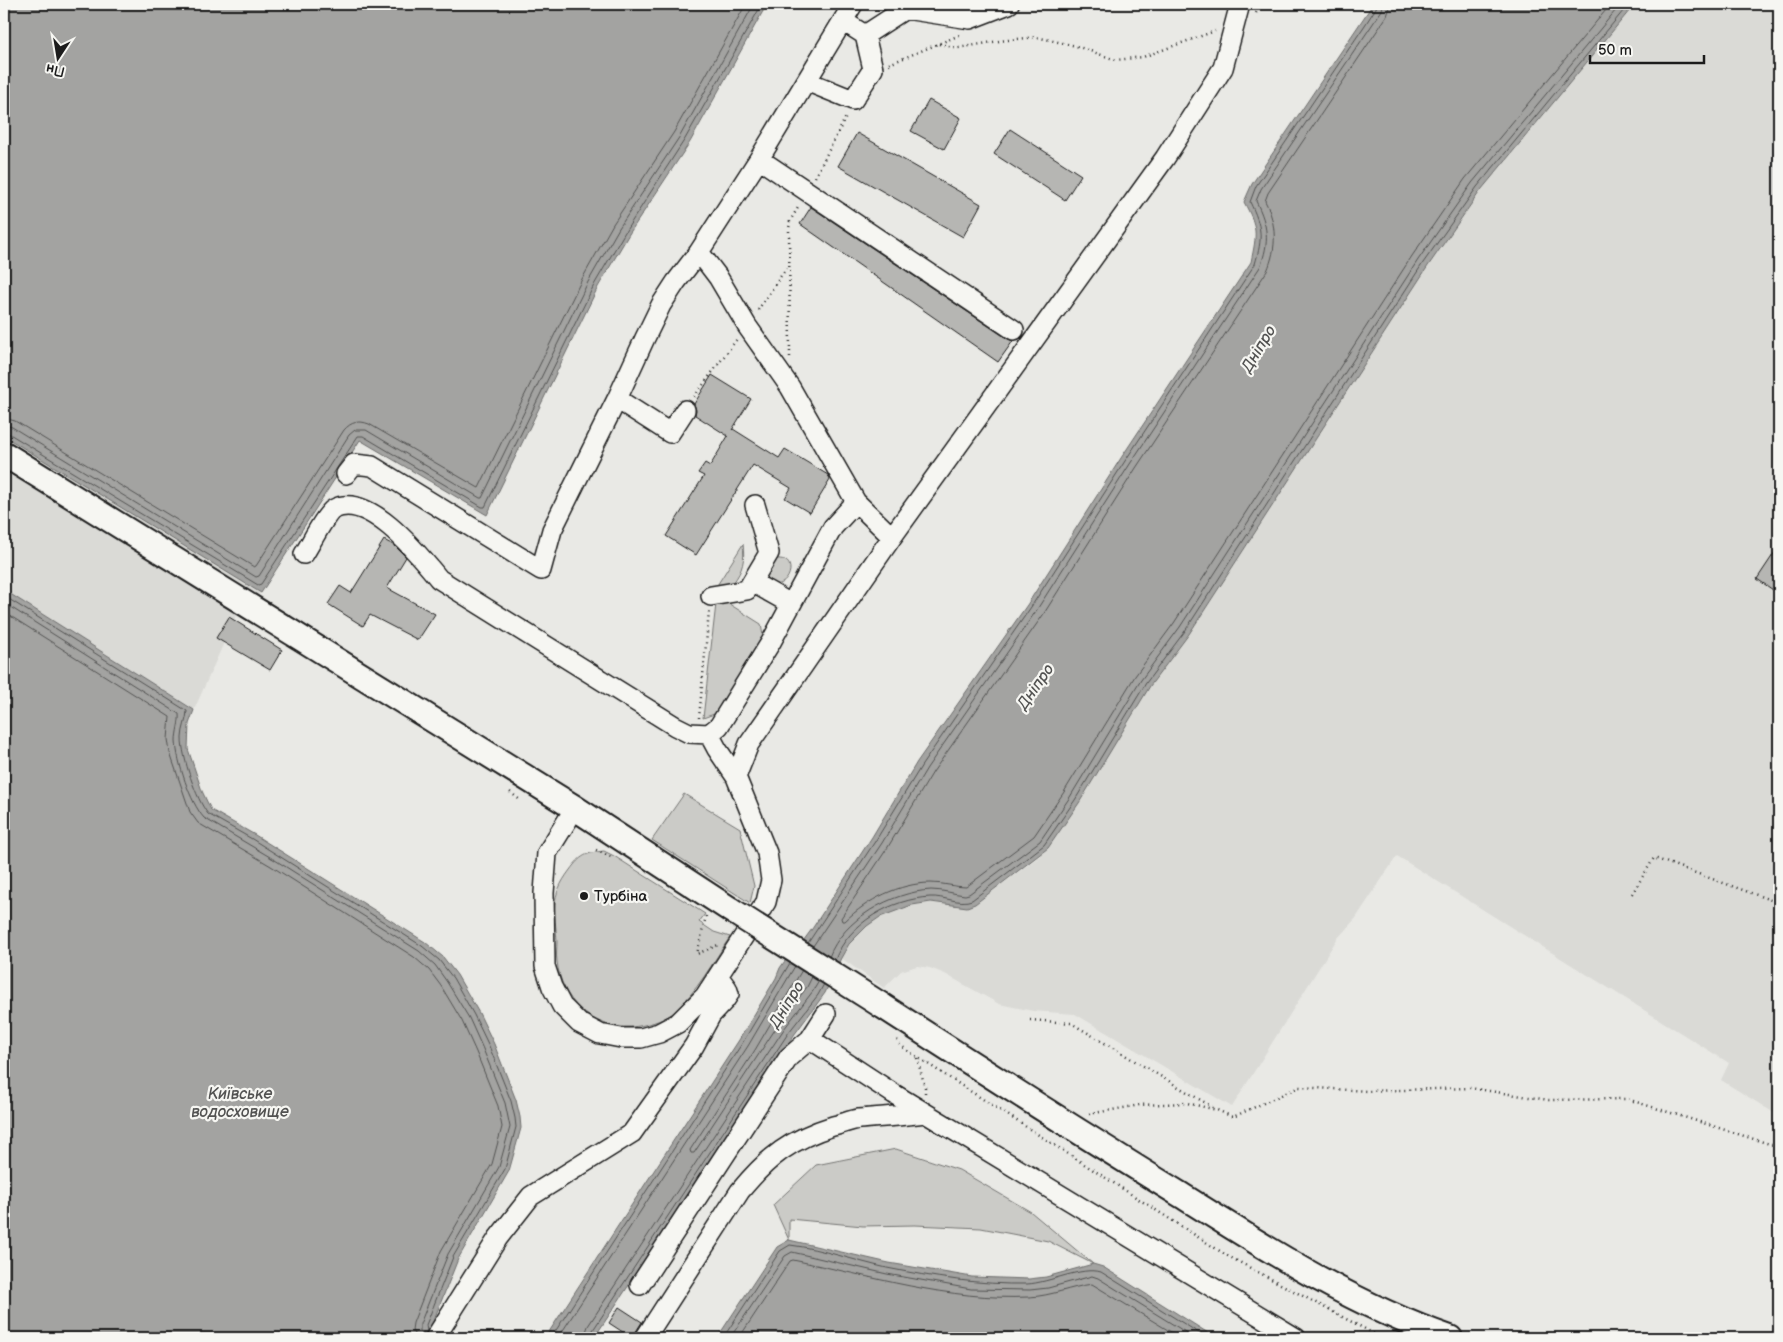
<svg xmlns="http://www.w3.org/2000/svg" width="1783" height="1342" font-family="'Balsamiq Sans',sans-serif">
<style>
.built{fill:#dadad6}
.green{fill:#cbcbc7;stroke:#747472}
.water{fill:#a3a3a1;stroke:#6d6d6c}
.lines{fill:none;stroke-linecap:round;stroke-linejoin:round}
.shore{stroke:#525251;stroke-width:1}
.building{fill:#b6b6b3;stroke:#1c1c1c}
.minor-casing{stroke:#1c1c1c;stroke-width:22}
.major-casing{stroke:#1c1c1c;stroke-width:28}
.path{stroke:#1c1c1c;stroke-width:2.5;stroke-dasharray:1 4;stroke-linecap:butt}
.minor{stroke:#f6f6f2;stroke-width:19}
.major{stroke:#f6f6f2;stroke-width:24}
.major-bridge-casing{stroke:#1c1c1c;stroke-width:28;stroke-linecap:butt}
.major-bridge{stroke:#f6f6f2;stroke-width:24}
.poi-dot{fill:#1c1c1c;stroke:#f6f6f2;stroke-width:2}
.labels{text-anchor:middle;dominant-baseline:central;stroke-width:4.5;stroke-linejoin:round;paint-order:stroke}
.poi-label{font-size:15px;fill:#1c1c1c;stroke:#f6f6f2;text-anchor:start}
.water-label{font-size:16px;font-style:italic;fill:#525251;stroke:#f6f6f2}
</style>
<rect width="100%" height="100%" fill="#e9e9e5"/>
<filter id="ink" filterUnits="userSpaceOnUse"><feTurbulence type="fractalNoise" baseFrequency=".02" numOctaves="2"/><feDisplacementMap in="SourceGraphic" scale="10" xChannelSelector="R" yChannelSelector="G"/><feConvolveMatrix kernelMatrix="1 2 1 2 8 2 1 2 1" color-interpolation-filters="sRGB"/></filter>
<g filter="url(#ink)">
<!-- built -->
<path class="built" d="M1635 4H1779V1116L1721 1080 1729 1063 1397 856 1356 918 1337 939 1232 1107 1075 1014 1033 1011 999 1004 945 974 930 968 917 966 901 971 884 988 841 958 849 944 867 926 880 917 912 905 931 902 960 906 975 904 1040 856 1150 686 1189 634 1428 266 1481 190Z
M4 436 261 593 242 602 194 710 4 590Z"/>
<!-- green -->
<path class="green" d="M743 544C745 560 743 570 733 583L716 587Z
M775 559C806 556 782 603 766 576Z
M726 602 761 624 763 636 760 643 717 713 703 718 716 604Z
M684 794 740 828 754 886 750 903 652 840Z
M604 851 614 856 705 914 699 922 714 932 730 937C713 962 697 992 673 1013 663 1021 644 1026 631 1027 591 1029 561 1000 557 961 556 954 557 948 557 942 555 910 549 898 570 870 581 855 586 853 604 851Z
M896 1149 959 1170 1031 1212 1093 1264 1048 1241 981 1228 915 1225 863 1226 789 1219V1240L773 1205 816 1165Z"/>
<!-- water -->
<path class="water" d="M4 4H767L690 142 629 234 598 287 487 515 360 440 261 593 4 436Z
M1373 4H1635L1481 190 1428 266 1189 634 1150 686 1079 803 1048 848 975 904 967 907 931 902 912 905 880 917 867 926 849 944 841 958 825 993 794 1035 594 1338H545L739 1040 776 978 780 968 787 958 798 948 812 929 872 837 917 762 1027 605 1121 458 1251 262C1257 233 1258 228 1244 202L1252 184Z
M4 590 194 710 189 724 188 749 202 791 211 810 255 835 425 942 443 957 457 975 479 1013 494 1044 516 1100 520 1117 521 1128 509 1171 458 1259 431 1327 447 1338H4Z
M789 1240 889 1263 972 1277 1029 1279 1046 1277 1093 1264 1103 1267 1216 1338H717L777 1247Z"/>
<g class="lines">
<!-- shore -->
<path class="shore" d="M1391 4 1387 16 1268 193 1265 201C1277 224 1277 248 1267 271L1136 468 1043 615 933 772 888 847 841 918 842 921H845C867 900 899 883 931 883 943 883 955 887 966 887L1034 836 1064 792 1135 676 1174 623 1412 256 1465 179 1611 4
M4 418 15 421 254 567 256 566 344 430C351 422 359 420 369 424L477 487 479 488 582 279 613 224 674 132 746 4
M4 425 12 427 256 577 259 576 349 435 355 430H366L480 498H482L588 282 619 228 680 136 754 4
M4 432 8 433 258 585 261 584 358 436H363L482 507H485L594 285 625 232 685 139 762 4
M4 596 187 711C187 719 182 729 182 738 182 757 196 799 208 814L252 839 422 946 439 960 453 978 474 1015 489 1046 511 1101 515 1118 516 1127 505 1169 453 1257 426 1325 427 1331
M4 603 179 714C180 722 176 732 176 741 177 762 190 802 204 818L275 860 419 951 435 965 447 982 469 1018 483 1049 505 1103 510 1127 499 1167 448 1254 420 1324V1332L425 1337
M4 612 170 717 168 739 170 753 190 812 198 823 271 866 414 957 429 970 441 986 462 1021 476 1052 498 1106 502 1127 492 1164 441 1251 413 1323 412 1330 416 1338
M808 943 876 840 922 765 1031 607 1125 461 1255 264C1263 237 1262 227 1250 202L1256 186 1365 25 1376 8 1377 4
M813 946 882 843 927 768 1036 611 1130 464 1260 267C1270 241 1268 226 1256 201L1261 189 1370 28 1382 10 1383 4
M829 957C843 919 892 892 931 890 943 890 954 894 965 895L969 894 1040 841 1070 797 1141 680 1180 627 1418 260 1472 183 1621 4
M835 960C848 923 892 899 930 897 944 896 959 905 972 900L1044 845 1075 800 1146 683 1185 631 1423 263 1477 187 1629 4
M802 970 755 1050 690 1150 691 1153H694L778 1025 807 987 812 977
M551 1338 743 1042 790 963
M558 1338 748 1046 795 966
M584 1338 588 1326 784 1029 813 991 819 981
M590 1338 593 1330 789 1032 818 995 824 984
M723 1338 780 1251 790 1245C823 1249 855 1261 887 1268 932 1277 980 1285 1027 1284 1049 1283 1082 1266 1101 1272L1207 1338
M730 1338 785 1256 792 1252 887 1274 971 1289 1030 1290 1048 1288 1092 1276 1098 1278 1195 1338
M739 1338 790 1261 793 1260C871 1276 949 1301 1029 1297 1051 1296 1071 1287 1092 1284L1181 1338"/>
</g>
<!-- building -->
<path class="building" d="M929 100 961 118 944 149 911 131Z
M1010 129 1081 175 1065 200 994 154Z
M857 133 981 204 963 237 838 166Z
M811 207 1008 339 1013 341 998 362 800 224Z
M712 375 751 399 732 430 733 429 779 458 785 449 828 475 830 480 810 513 785 498 791 488 753 465 696 555 666 536 704 476 698 473 705 463 710 466 728 436 695 415 696 410 694 404Z
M384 540 395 546 406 557 387 588 435 614 418 640 370 615 363 626 328 604 340 586 351 593Z
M1779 546V594L1757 579Z
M229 617 282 650 270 670 216 638Z
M619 1307 642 1322 632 1338 609 1323Z"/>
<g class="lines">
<!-- minor casing -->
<g class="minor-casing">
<path id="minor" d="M853 4 759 159 699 252 718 277 747 326 790 387 856 502 892 537
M905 9 970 19 1009 4
M865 35 905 9 909 4
M806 81 853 100 873 69 865 35 843 21
M759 159 1014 330
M617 399 670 433 685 410
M346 474 354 464 372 466 541 570 552 530 617 399 645 338 661 305 676 282 699 252
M304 554C310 545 326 513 334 509 369 491 420 556 439 579L675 726 689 733 709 734 719 726 771 642 833 527 856 502
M752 582 791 604
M711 596 747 590 769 553 755 505
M709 734 717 749 736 777
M575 808 547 853 544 893 545 966 552 987 562 1006 579 1023 600 1034 621 1038H641L659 1033 678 1023 705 996 766 902 771 880 767 853 736 777 749 744 892 537 1165 158 1223 68 1240 4
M810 1039 894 1094 1296 1338
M640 1285 789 1057 810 1039 826 1014
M435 1338 498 1238 531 1196 632 1133 694 1046 711 1015 725 1000 729 994 727 988 718 976
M645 1338 740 1191C768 1157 791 1139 833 1126 842 1124 851 1120 859 1119 881 1117 903 1116 925 1113"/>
</g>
<!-- major casing -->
<g class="major-casing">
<path id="major" d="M4 454 575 808 731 910
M881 1005C980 1069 1080 1133 1181 1195 1267 1249 1353 1305 1450 1338"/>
</g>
<!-- path -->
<path class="path" d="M1256 13 1261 4
M939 44 958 48 999 41 1036 37 1076 46 1116 60 1143 57 1215 31
M889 64 960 35
M815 177 847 115
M758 310 787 267
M790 357 789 229 790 221 799 206
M694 397 737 339
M699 718 709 612
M510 792 520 800
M596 850 611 857
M1632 894 1654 858 1779 903
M706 916 697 954 718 945
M1030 1020 1071 1023 1214 1108
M897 1040 900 1045 917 1057 1226 1255 1382 1338
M917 1058 925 1087V1094
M1089 1114 1140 1105 1187 1103 1217 1110 1233 1117 1299 1087 1367 1091 1470 1088 1549 1100 1627 1099 1779 1147"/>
<!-- minor -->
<use href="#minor" class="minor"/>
<!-- major -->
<use href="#major" class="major"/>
<!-- major-bridge casing -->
<g class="major-bridge-casing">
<path id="major-bridge" d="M731 910 881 1005"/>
</g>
<!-- major-bridge -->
<use href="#major-bridge" class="major-bridge"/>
</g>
</g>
<!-- markers -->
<circle class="poi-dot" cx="584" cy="896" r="5"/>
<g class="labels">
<!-- poi labels -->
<g class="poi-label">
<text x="594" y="896">Турбіна</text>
</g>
<!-- water labels -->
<g class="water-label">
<text transform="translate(1259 349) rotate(-59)">Дніпро</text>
<text transform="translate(1036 687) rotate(-55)">Дніпро</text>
<text transform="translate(787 1005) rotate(-58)">Дніпро</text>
<text x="240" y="1094">Київське<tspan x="240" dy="18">водосховище</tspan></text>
</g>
</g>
<!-- margin -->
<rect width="1783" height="1342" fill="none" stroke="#f6f6f2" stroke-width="20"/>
<rect x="10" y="10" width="1763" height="1322" fill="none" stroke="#1c1c1c" stroke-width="2" filter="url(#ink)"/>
<!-- north arrow -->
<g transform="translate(58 58) rotate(192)" stroke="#f6f6f2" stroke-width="4" paint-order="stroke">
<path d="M0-4L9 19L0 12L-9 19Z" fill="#1c1c1c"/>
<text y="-8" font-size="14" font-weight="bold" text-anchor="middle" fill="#1c1c1c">Пн</text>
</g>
<!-- scale -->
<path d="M1590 55v8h114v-8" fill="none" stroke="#1c1c1c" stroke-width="2.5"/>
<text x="1598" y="55" font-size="15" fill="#1c1c1c" stroke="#f6f6f2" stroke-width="4" paint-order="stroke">50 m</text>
</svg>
